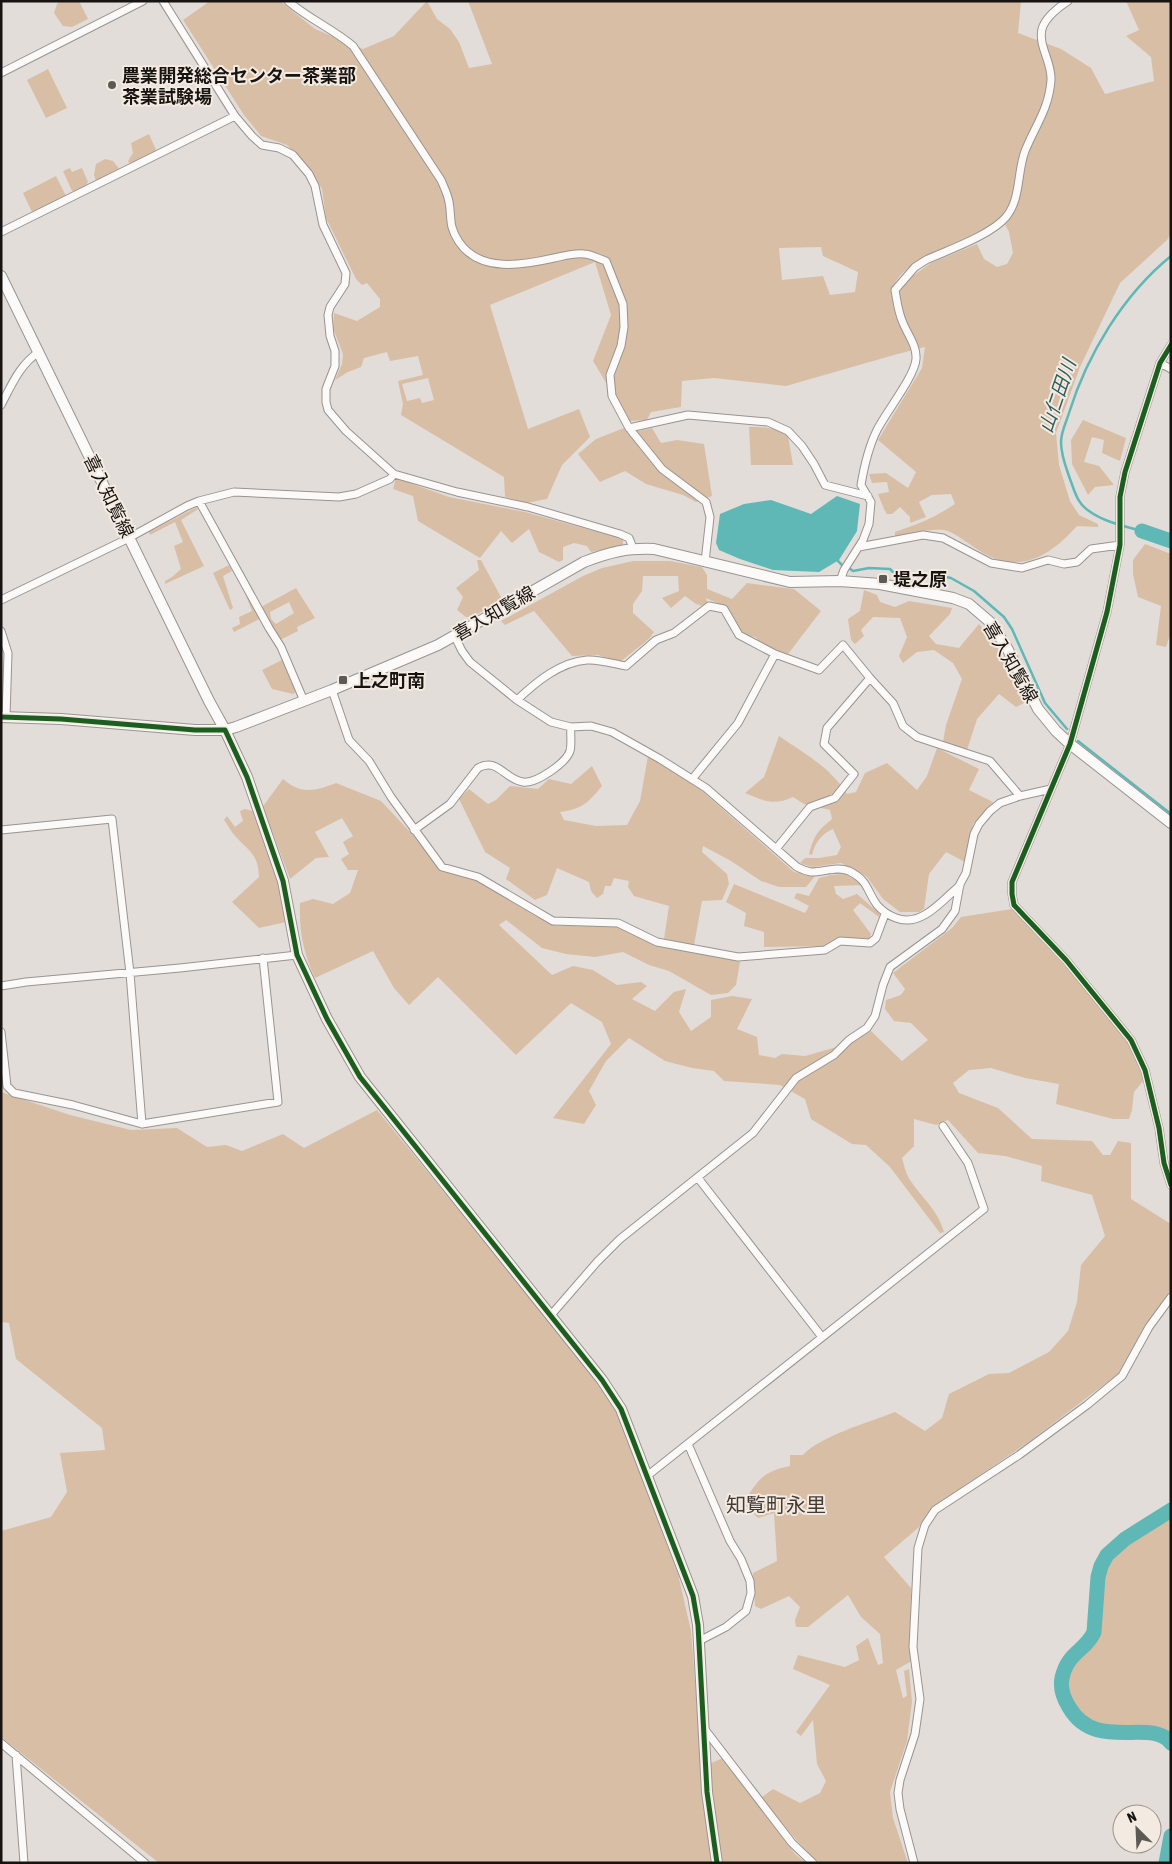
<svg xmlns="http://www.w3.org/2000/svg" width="1172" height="1864" font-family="'Asap Condensed','Noto Sans JP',sans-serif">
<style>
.green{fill:#d9bea6;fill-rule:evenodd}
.water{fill:#5fb8b6}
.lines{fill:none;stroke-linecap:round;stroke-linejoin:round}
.stream{stroke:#5fb8b6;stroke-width:2.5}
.river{stroke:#5fb8b6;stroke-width:15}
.street-casing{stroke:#989491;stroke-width:9}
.secondary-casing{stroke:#989491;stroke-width:12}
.street{stroke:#fbfaf9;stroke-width:7}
.secondary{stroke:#fbfaf9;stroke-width:10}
.cycleway-casing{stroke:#f3eae1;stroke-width:8}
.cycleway{stroke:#1b5e20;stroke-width:5}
.poi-dot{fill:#5d5a56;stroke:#f3eae1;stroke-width:2}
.labels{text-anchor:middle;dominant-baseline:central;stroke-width:4;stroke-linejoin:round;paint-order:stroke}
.poi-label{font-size:18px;font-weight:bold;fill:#161310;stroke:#f3eae1;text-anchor:start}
.street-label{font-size:18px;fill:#161310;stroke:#f3eae1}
.water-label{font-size:19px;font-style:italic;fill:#2c5e5d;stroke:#f3eae1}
.quarter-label{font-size:20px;fill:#423a34;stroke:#f3eae1}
</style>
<rect width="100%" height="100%" fill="#e2ddd8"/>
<!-- green -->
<path class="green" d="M60 1H79L88 19 72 27 63 26 54 13 57 4Z
M210 1H280L315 29 363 49 394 36 427 1 437 19 450 29 459 42 469 68 492 64 468 1H1021L1018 33 1061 49 1091 68 1105 94 1154 81 1151 57 1126 36 1139 30 1126 1H1171V233L1167 240 1120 283 1080 367 1056 433 1059 465 1070 501 1079 515 1098 524V527L1077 526C1053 553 1023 574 987 555 975 549 960 536 948 531 935 527 908 534 895 537V532C916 525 936 517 955 504L951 494 932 495 919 502 926 517 910 523V517L900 507 892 514H887L884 509 878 494 889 492 887 482 872 483 869 474 886 473 908 488 916 472 878 440 922 368 925 347 894 355 786 386 714 378 682 381 681 407 651 412 647 420 629 421 593 361 611 315 595 262 490 305 528 429 579 409 590 437 562 465 547 499 526 503 505 497 504 477 401 415 403 404 398 381 423 375 418 356 390 361 387 352 364 358 361 367 348 372 335 380 342 364 343 354 333 328 334 313 357 321 380 307V299L367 283 362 285 356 279 326 218 322 189 303 161 287 145 261 136 244 115 183 20ZM1005 224 1009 232 1013 253 1007 264 997 267 984 259 977 244 931 263 910 278 891 296C892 293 892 288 894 285 906 257 977 235 1005 224ZM821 247 823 256 858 272 855 292 830 295 823 276 782 280 779 248ZM428 378 434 400 422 403 420 398 407 401 402 384Z
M48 69 67 108 46 118 27 80Z
M149 134 156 150 155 152 130 164 128 161 133 153 131 143Z
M105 159 113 161 120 170 96 181 94 175 96 164Z
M70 168 72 172 82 168 88 182C85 188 79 192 72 191L63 171Z
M56 176 66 196 32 212 23 193Z
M1083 420 1126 438 1120 461 1102 453 1104 440 1092 437 1084 462 1099 466 1114 485 1095 487 1088 495 1072 464 1071 440Z
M749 427C763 427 776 427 788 436L793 465H751Z
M624 428 629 433 652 428 661 443 677 440 704 444 712 496 696 502 683 495 646 484 625 471 600 482 578 454 596 439Z
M396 478 449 497 525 512 623 539V545L591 552 587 546 574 543 563 547V560L559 562 539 552 529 529 512 543 501 531 480 558 418 521 413 496 393 489Z
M197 507 198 509 181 520 204 566 165 584V581L172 577 181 569 174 546 183 542 175 522 150 535 149 532Z
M1145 544 1171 554V632L1166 647 1156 645 1161 606 1138 597 1133 574V560Z
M477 560H481L502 599 473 617H466L457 610 463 597 456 588 479 570Z
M633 561H670L702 567 707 575V589L732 599 747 583 794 589 821 611 788 654 768 649 755 637 742 634 726 607 706 598 708 604 703 606 696 604 685 596 671 608 662 598 679 591 678 576H643L642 591 633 604V613L654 632 649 639 620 662 598 655 572 656 534 611 505 625 501 621 583 576 602 568Z
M229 565 232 571 223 576 233 608 230 610 213 573Z
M296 588 315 618 297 627 298 631 280 640 265 616 234 632 232 628 240 624 239 617 252 611 244 591 246 590 261 607ZM289 602 294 613 276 624 271 619 270 612Z
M864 590 877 595 880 602 895 607 909 601 952 608 950 614 929 636 936 644 959 648 979 624 996 644 1024 703 1016 707 999 694 977 719 967 750 943 742 946 725 962 679 953 663 934 650 917 652 903 663 899 656 907 637 900 618 873 617 861 630 864 636 855 644 851 640 848 619 860 611Z
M282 660 296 692 293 694 272 689 262 670Z
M779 736C804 753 830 767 847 794L856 792 865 773 887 763 917 790 927 776 937 748 979 769 969 790 993 802 973 824 965 862 946 852 929 874 924 909 919 912H900L883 899 867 877 841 863 812 867 800 863 805 858H819L837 855 841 847 833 829C821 834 815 843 812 855L809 854C814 836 817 831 832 819L830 810 804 804 793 797C773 806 765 801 745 793L764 777Z
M648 756 693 783 794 872 816 875 806 887H779L761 881 731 861 703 846 702 852 727 874 729 884 722 900 702 901 694 945 664 939 669 906 634 896 628 887 629 881 614 878 611 886H605L603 894 597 898 591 891 589 882 557 868 547 895 535 900 506 879 510 868 485 852 459 799 469 789 488 804 496 800 510 786 538 789 549 779 571 784 592 766 602 786C588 803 582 809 560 812L564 820 596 826 627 825 640 801Z
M283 779C301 795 316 791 336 783L381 801 412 834 440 869 477 880 535 916 556 926H617L700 952 740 962 736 985 728 993 711 995 669 971 649 965 623 952 595 957 566 954 542 948 506 920 499 925 552 975 573 966 593 970 617 985 641 982 647 986 632 999 655 1011 674 992 686 989 679 1012 691 1031 711 1017V1000L732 996 752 999 737 1029 757 1037 759 1055 775 1058 782 1054 805 1056 851 1043 871 1031 902 1061 928 1040 911 1023 894 1021 885 1009 886 1000 901 995 905 989 893 973 952 928 961 917 1012 909 1070 971 1130 1045 1144 1080 1134 1092 1132 1110 1129 1119H1113L1056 1104 1059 1084 1025 1078 991 1068 969 1070 953 1083 959 1093 998 1108 1032 1139 1092 1141 1103 1155H1110L1118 1141 1131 1143V1199L1171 1224V1289L1143 1329 1118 1374 1030 1441 933 1507 918 1528 884 1557 911 1588 910 1662 896 1670 903 1698 907 1696 904 1671 909 1669 912 1702 907 1741 890 1792 893 1818 908 1863H820C797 1844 780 1820 762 1797L773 1789 800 1803 820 1793 826 1781 817 1764 813 1720 801 1736 796 1732 830 1685 793 1669 798 1655 845 1667 859 1660 856 1646 868 1638 878 1665 883 1663 880 1634 861 1617 848 1595 808 1627H796L795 1620 800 1607 789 1596 761 1609 755 1606 753 1573 777 1561 774 1513 758 1518 743 1503C759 1480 761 1472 790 1466V1455H803C822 1435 868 1423 895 1412L925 1431 942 1418 949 1394 989 1374 1009 1373 1049 1352 1068 1331 1077 1302 1081 1265 1105 1236 1092 1195 1041 1181 1042 1166 1005 1156 978 1153 948 1120 936 1125 914 1119V1146L902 1158C904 1165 906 1174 910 1180 922 1198 938 1210 944 1232L940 1233 890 1167 866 1145 852 1144 811 1119 805 1099 780 1085 724 1081 714 1071 692 1068 665 1061 629 1038 606 1061 589 1091 596 1105 584 1124 553 1118 611 1044 602 1022 571 1003 516 1055 438 977 409 1005 394 988 373 951 315 978C303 952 299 931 300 903L313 899 333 904 350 893 358 870H348L341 859 349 854 343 842 353 836 342 818 315 832 329 857 316 858 290 879 272 831 261 809Z
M245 809 253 811 280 884 286 922 259 928 232 902 259 877C258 854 250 852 236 837 231 832 228 825 224 820L227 816 235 827 243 821 240 811Z
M845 874 864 885 834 886 836 894 843 899 857 894 880 914 879 917 860 903 853 910 871 934 869 940 840 937 824 946 764 947V932L744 926 746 913 726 902 734 884 805 913 809 906 794 898 797 893 809 896 819 878 831 875Z
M1 1092 70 1115 131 1130 177 1128 207 1147 226 1145 242 1151 283 1134 304 1148 377 1110 582 1361 615 1407 678 1574 691 1631 702 1767 723 1758 795 1854 806 1863H159L1 1737V1531L51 1517 67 1492 60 1453 105 1450 102 1428 16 1359 9 1323 1 1322Z
M1171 1517V1734C1164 1730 1155 1730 1148 1729 1126 1726 1093 1730 1077 1712 1069 1703 1066 1687 1063 1676L1082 1654 1099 1638V1604L1104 1575 1116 1553Z"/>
<!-- water -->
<path class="water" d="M837 496 860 504 857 531 839 560 819 572 773 570 740 559 719 550 716 543 720 514 744 504 771 500 811 514Z"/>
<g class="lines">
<!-- stream -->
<path class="stream" d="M1142 531C1124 526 1104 522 1089 511 1077 503 1075 492 1070 479 1066 467 1061 456 1061 442 1061 432 1066 423 1069 413 1087 355 1123 295 1171 256
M837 560 842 565
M849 568 853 571 869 568 890 569 900 579 915 582 929 574 951 578 974 591 1004 617 1012 629 1045 703 1067 729
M1078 741 1171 814"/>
<!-- river -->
<path class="river" d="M1142 531 1171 541
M1171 1510 1125 1539 1107 1555 1101 1566 1098 1577 1094 1632C1086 1651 1068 1651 1062 1678 1060 1688 1064 1699 1069 1707 1095 1753 1152 1717 1171 1743
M1166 1863 1171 1836"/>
<!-- street casing -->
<g class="street-casing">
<path id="street" d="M163 1 235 116 252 136 262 145 279 148 293 155 309 174 315 186 323 225 346 273 345 284 330 307 328 315 330 336 335 351V366L326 389V402L328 410 346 431 394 474 457 492 528 507 620 534 629 538 633 548
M288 1C309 19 333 29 353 46L441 180C444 187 448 195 449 202 452 217 448 226 459 242 480 273 523 265 554 258 564 256 574 253 584 254 591 254 599 259 606 261L623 304 624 327 621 346 610 375 612 396 629 428 662 469 706 502 710 517 705 562
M1 73 143 1
M1 232 235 116
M1171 345 1160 363 1125 472 1120 497V545L1107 612 1070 744 1012 882V894L1014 905 1066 960 1131 1040 1145 1070 1159 1128 1164 1163 1171 1185
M1160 363 1171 369
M1 405C11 386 20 364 39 352
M629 428 688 415 768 422 788 431 802 446 814 464 825 485 868 496
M199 501 269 628 281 647 304 701
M859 547 923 535 943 538 991 563 1022 568 1048 560 1064 564 1077 562 1091 549 1120 545
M840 581 844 570 863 540 869 524 871 502 861 485C864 467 869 446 877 430 886 412 915 376 916 359 917 346 908 335 903 323 898 312 897 301 895 290L915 267 926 260C948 250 991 235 1006 217 1021 199 1017 172 1025 151 1035 126 1049 109 1051 80 1052 62 1038 46 1042 29 1045 18 1059 7 1068 1
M1 600 125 540 187 506 199 501 234 492 339 497 356 494 390 479 394 474
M1 631 8 653 6 717
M455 637 462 651 470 662 517 700 551 722 571 727 591 726 612 732 660 759 706 788 797 867C801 869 806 871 811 872 824 872 837 866 849 871 869 881 866 890 877 905 883 912 888 915 896 918 921 928 943 900 960 885
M332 690 349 740 369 761 391 797 442 867 478 877 553 921 618 923 657 942 738 957 825 950 840 941 870 943 876 938 885 914
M517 700C536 682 560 662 587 660 599 659 614 664 626 666L656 640 674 633 709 606 724 609 739 635 775 654 819 670 843 645 870 678 893 703 903 726 917 737 990 761 1020 796
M693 778 738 723 775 654
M1 830 112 819 130 973 142 1124
M414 830 450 804 478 768C498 757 505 780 523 782 536 784 566 763 570 751 572 744 570 734 571 727
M776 849 810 807 835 798 854 774 824 744 827 728 870 678
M1 986 26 982 180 968 297 955
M1 1032 7 1086 14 1093 73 1105 142 1124 278 1102 263 958
M698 1178 822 1337
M551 1315 597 1262 620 1239 753 1133 796 1078 834 1055 849 1040 867 1028 875 1016 883 985 890 967 942 929 955 911 960 884 966 873 974 834 979 824 990 811 1000 803 1020 796 1051 789
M688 1444 730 1541 741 1559 750 1581 751 1593 746 1611 726 1627 699 1641
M647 1476 984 1209 968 1163 943 1126
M703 1727 792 1843 813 1863
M1 1743 145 1863
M16 1755 24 1863
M914 1863 900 1809 898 1793 900 1780 915 1734 920 1699 913 1647 918 1548 925 1525 935 1510 1019 1455 1087 1405 1122 1376 1149 1327 1171 1297"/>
</g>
<!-- secondary casing -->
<g class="secondary-casing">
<path id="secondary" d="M1 276 209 701 225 730 247 777 283 881 297 955 327 1019 360 1077 602 1380 621 1409 693 1596 698 1625 707 1792 717 1863
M1 717 61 719 195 730H225L236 727 332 690 438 645 584 562C610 552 626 548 654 549L790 582 840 581 880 584 953 598 969 604 990 622 1007 648 1038 709 1056 731 1070 744 1171 823"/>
</g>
<!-- street -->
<use href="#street" class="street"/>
<!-- secondary -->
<use href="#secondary" class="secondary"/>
<!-- cycleway casing -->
<g class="cycleway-casing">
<path id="cycleway" d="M1171 345 1160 363 1125 472 1120 497V545L1107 612 1070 744 1012 882V894L1014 905 1066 960 1131 1040 1145 1070 1159 1128 1164 1163 1171 1185
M1 717 61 719 195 730H225L247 777 283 881 297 955 327 1019 360 1077 602 1380 621 1409 693 1596 698 1625 707 1792 717 1863"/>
</g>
<!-- cycleway -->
<use href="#cycleway" class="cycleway"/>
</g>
<!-- markers -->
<g class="poi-dot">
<circle cx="112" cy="85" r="5"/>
<rect x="878" y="574" width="10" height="10" rx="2.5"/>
<rect x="338" y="675" width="10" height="10" rx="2.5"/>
</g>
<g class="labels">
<!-- poi labels -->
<g class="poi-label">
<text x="122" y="75">農業開発総合センター茶業部<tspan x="122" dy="21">茶業試験場</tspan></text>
<text x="893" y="579">堤之原</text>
<text x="353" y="680">上之町南</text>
</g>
<!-- street labels -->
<g class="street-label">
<text transform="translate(109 496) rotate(64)">喜入知覧線</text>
<text transform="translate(494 613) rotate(-30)">喜入知覧線</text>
<text transform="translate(1011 662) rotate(60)">喜入知覧線</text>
</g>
<!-- water labels -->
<g class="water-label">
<text transform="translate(1057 396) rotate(-71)">山仁田川</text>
</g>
<!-- quarter labels -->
<g class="quarter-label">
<text x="776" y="1504">知覧町永里</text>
</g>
</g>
<!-- border -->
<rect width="1172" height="1864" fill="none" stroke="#161310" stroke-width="5"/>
<!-- north arrow -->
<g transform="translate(1137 1829) rotate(336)"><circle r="24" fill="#f3eae1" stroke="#9b948d"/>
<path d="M0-4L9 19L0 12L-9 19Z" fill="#5d5a56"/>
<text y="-8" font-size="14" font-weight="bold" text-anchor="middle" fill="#161310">N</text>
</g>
</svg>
